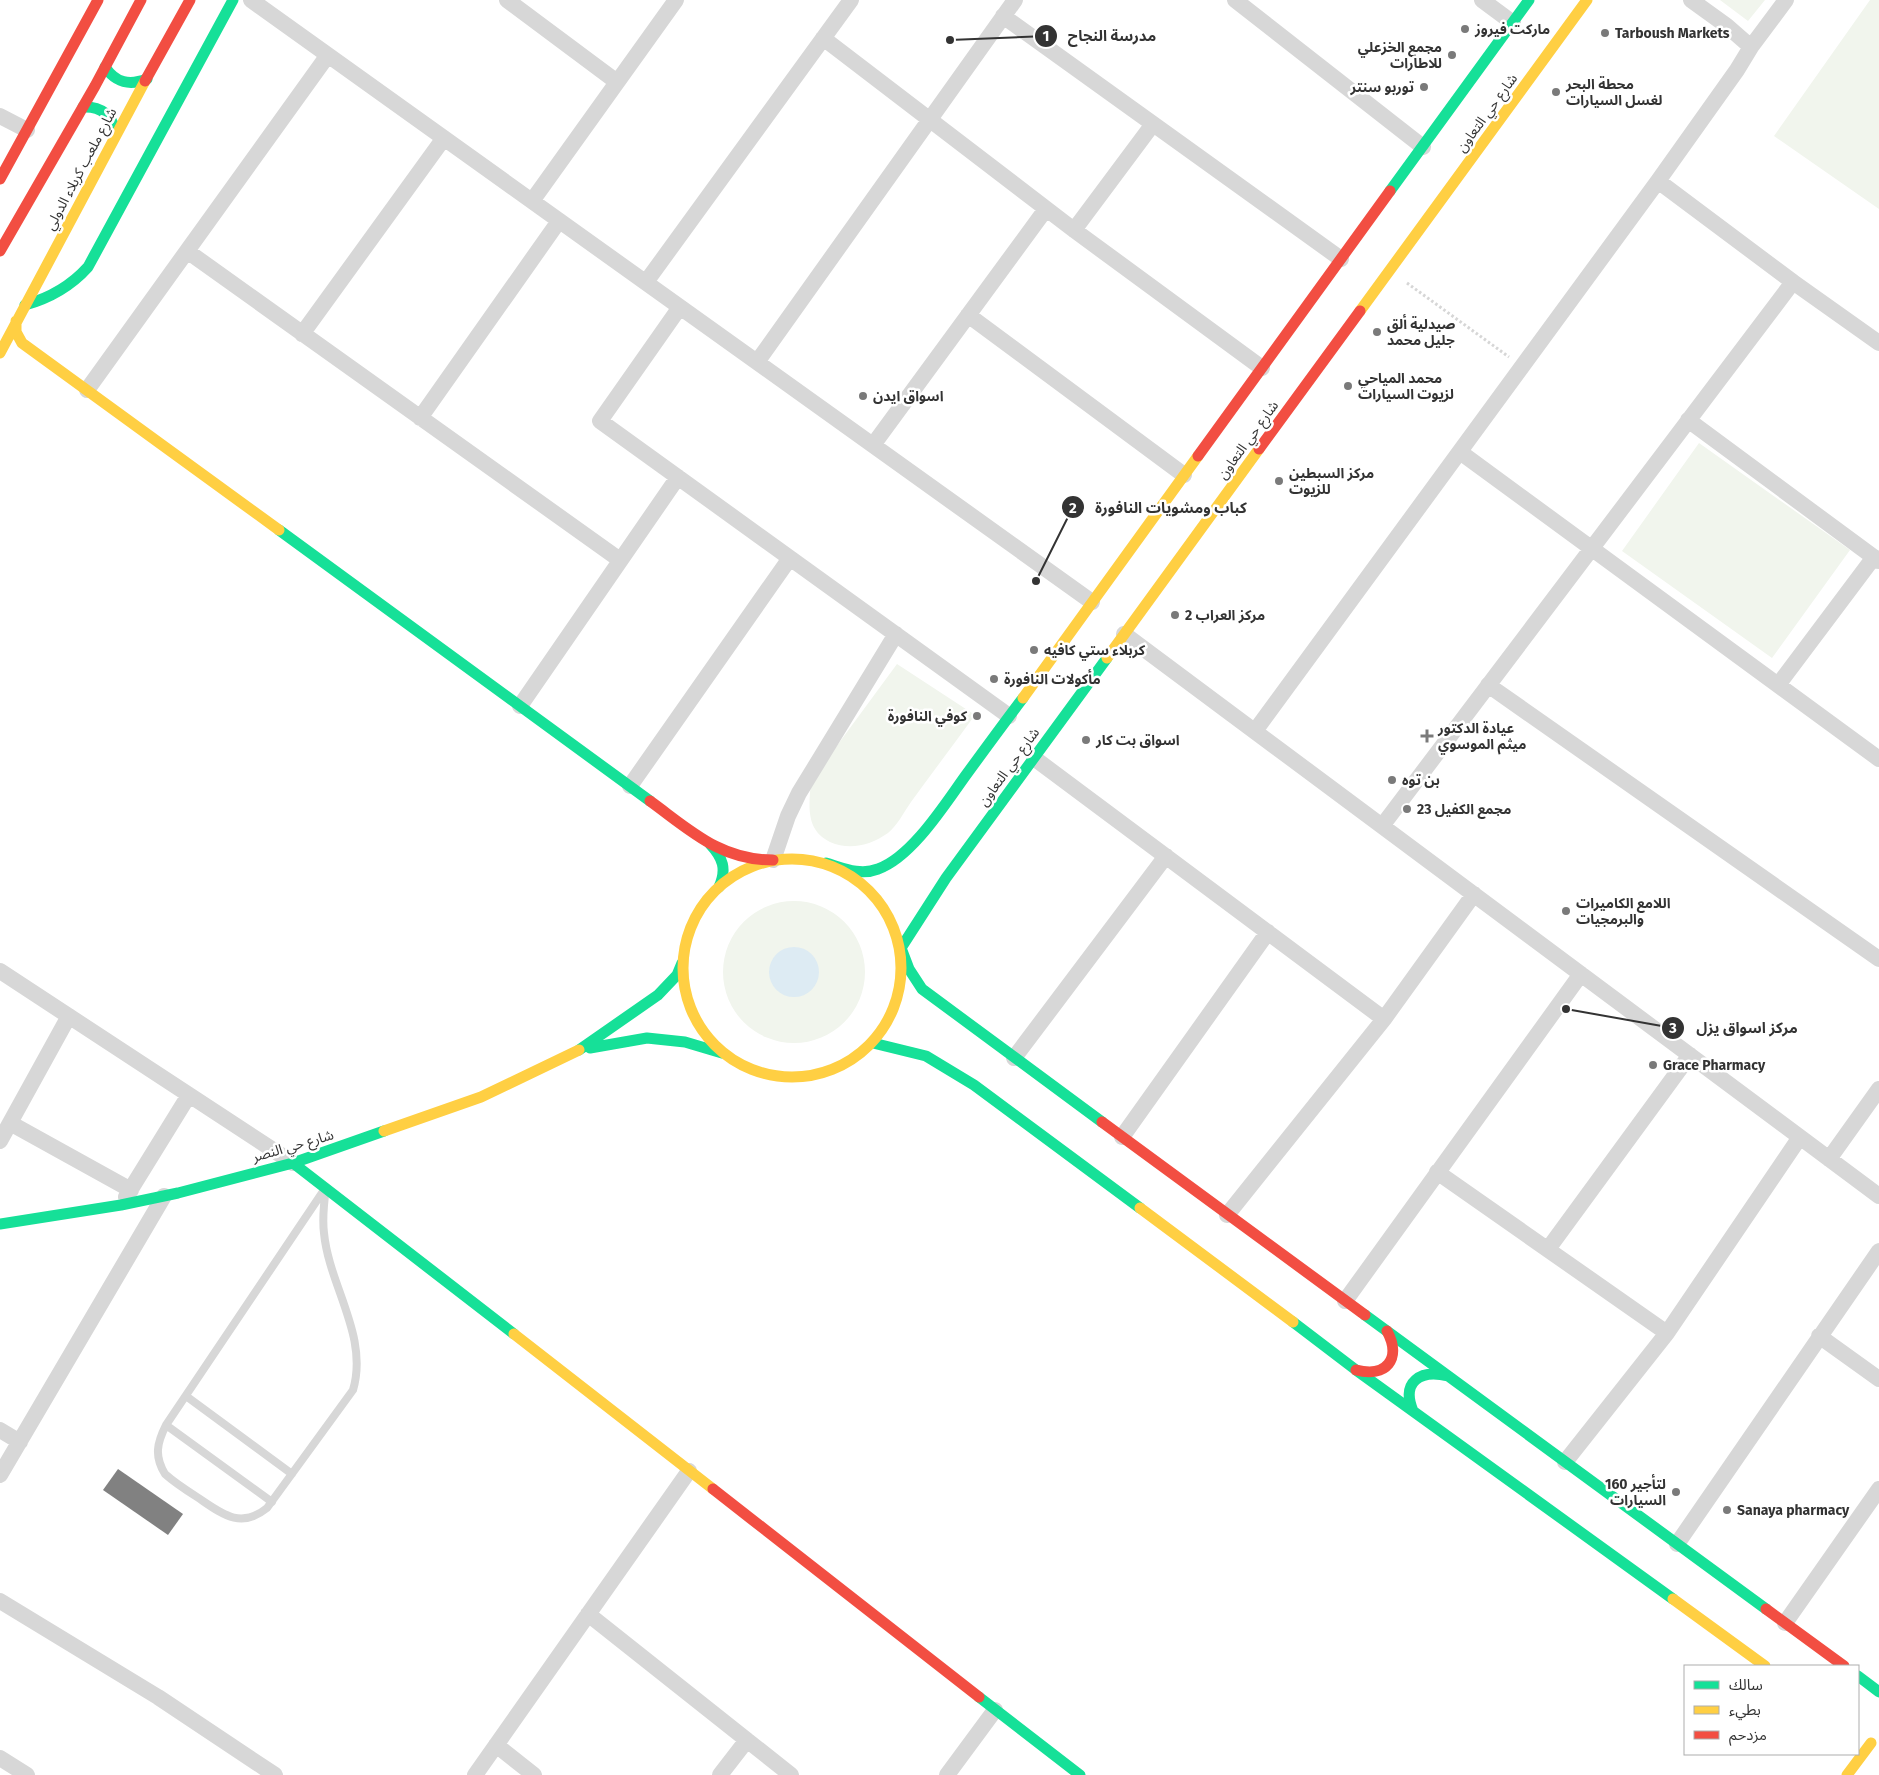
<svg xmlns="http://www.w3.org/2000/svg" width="1879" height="1775" font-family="'Fira Sans','Noto Sans Arabic',sans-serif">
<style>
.green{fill:#f1f5ed}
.water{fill:#ddebf3}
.building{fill:#818181}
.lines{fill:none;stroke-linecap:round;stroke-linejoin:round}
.path{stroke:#d6d6d6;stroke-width:3;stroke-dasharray:2.5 2.5;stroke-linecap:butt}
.lane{stroke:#d7d7d7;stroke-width:8}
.street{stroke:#d7d7d7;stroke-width:16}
.fast{stroke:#16e098;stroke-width:11}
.slow{stroke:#ffcf43;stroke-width:11}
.jam{stroke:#f24e42;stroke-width:11}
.poi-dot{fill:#7a7a7a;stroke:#fff;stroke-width:2}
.labels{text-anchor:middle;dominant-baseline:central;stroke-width:5;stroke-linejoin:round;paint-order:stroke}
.poi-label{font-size:14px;font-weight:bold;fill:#333;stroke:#fff;text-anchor:start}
.street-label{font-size:14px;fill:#333;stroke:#fff}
.leader{fill:none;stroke:#333;stroke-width:2}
.callout-dot{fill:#333;stroke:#fff;stroke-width:2}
.mark-label{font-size:15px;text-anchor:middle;font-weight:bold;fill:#fff}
.callout-label{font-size:15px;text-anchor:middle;font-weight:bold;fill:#333;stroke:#fff;stroke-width:5;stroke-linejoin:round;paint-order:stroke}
</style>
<rect width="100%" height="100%" fill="#fff"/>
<!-- green -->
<path class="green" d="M1720 0H1765L1748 21Z
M1870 0H1879V209L1774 136Z
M1699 443 1850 550 1772 658 1622 551Z
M897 664 975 715C954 744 932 773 911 802 904 812 897 826 888 833 871 845 850 851 830 842 805 830 809 805 811 781Z
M723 972a71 71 0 1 1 142 0a71 71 0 1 1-142 0Z"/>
<!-- water -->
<path class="water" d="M769 972a25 25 0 1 1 50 0a25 25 0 1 1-50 0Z"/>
<!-- building -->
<path class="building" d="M118 1469 183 1514 168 1535 103 1490Z"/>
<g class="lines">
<!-- path -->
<path class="path" d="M1407 283 1509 357"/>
<!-- lane -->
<path class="lane" d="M326 1187C324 1202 322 1218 324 1233 329 1286 369 1336 353 1390L267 1508C240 1530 221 1513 197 1497 186 1490 175 1483 165 1474 154 1456 157 1443 166 1425Z
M186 1396 292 1474
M166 1425 272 1502"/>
<!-- street -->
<path class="street" d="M251 0 1092 602
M507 0 617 82
M1235 0 1423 147
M1482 0 1513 23
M1003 16 1341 259
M823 38 1074 230 1262 368
M1751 47 1786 0
M0 116 27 130
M1658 181 1793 282 1879 343
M532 201 676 0
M1074 230 1153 124
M187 251 620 560
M646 282 851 0
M680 307 600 421 1009 716
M968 315 1184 475
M302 334 444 138
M757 362 1015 0
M87 390 328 55
M420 418 559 221
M1688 420 1879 561
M873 445 1046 209
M1460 452 1879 759
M1124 634 1879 1196
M1488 685 1879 959
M1778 685 1874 557
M520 706 678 477
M1255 731 1658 181 1737 70 1751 47 1727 26 1691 0
M1034 758 1384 1019
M630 786 790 558
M1382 826 1793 282
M773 860 788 816 799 793 896 634
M0 971 293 1163
M1014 1058 1166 856
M10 1123 131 1190
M1122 1137 1268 932
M0 1141 69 1016
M1829 1159 1879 1089
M1437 1172 1667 1333
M126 1197 189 1095
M1227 1215 1384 1019 1474 894
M1548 1249 1690 1055
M1345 1301 1581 974
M1819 1336 1879 1379
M0 1430 20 1442
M1565 1462 1667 1333 1800 1137
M0 1475 164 1196
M1677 1544 1879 1251
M0 1601 158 1697 275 1775
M588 1614 791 1775
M1785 1623 1879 1489
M496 1745 534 1775
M0 1758 27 1775
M475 1775 689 1471
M720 1775 747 1740
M947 1775 995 1710"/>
<!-- fast -->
<path class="fast" d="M105 67C116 83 129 86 147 79
M83 107C101 106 112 115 116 133
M1390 191 1529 0
M25 305C50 298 70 287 88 267L233 0
M279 530 650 801
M710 844C723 858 727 869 719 887
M826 863C843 868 860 876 878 869 912 857 945 804 966 775 985 749 1004 723 1023 698
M901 948 909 969 922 989 1102 1122
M901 948 946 878 1107 658
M873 1043 926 1056 974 1085 1140 1208
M590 1048 647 1038 685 1042 722 1053
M579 1050 658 995 677 975 682 963
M293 1163 514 1334
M0 1224 121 1205 178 1193 293 1163 384 1131
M1365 1315 1766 1609
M1293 1322 1356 1370 1673 1599
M1413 1411C1401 1382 1420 1369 1448 1376
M1858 1676 1879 1692
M979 1697 1080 1775"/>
<!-- slow -->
<path class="slow" d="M1360 311 1587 0
M16 321V332L22 343 279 530
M0 353 145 81
M1107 658 1259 449
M1023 698 1198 456
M683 968a109 109 0 1 1 218 0a109 109 0 1 1-218 0Z
M384 1131 481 1097 579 1050
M1140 1208 1293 1322
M514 1334 713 1489
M1673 1599 1765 1666
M1847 1775 1871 1743"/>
<!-- jam -->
<path class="jam" d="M145 81 190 0
M0 179 98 0
M0 251 95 86 141 0
M1259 449 1360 311
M1198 456 1390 191
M650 801C690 830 720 860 773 860
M1102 1122 1365 1315
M1356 1370C1386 1378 1402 1359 1387 1331
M713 1489 979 1697
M1766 1609 1844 1666"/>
</g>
<!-- markers -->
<g class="poi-dot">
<circle cx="1465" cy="29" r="5"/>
<circle cx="1605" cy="33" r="5"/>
<circle cx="1452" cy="55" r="5"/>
<circle cx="1424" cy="87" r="5"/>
<circle cx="1556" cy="92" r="5"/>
<circle cx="1377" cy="332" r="5"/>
<circle cx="1348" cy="386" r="5"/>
<circle cx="863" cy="396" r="5"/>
<circle cx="1279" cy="481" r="5"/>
<circle cx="1175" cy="615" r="5"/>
<circle cx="1034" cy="650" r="5"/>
<circle cx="994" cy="679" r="5"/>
<circle cx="977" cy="716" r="5"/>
<path d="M1424.5 728.5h5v5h5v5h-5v5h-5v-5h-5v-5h5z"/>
<circle cx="1086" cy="740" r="5"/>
<circle cx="1392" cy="780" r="5"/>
<circle cx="1407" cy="809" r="5"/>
<circle cx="1566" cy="911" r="5"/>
<circle cx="1653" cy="1065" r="5"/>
<circle cx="1676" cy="1492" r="5"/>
<circle cx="1727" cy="1510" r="5"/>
</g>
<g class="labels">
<!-- poi labels -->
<g class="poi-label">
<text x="1475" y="29">ماركت فيروز</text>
<text x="1615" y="33">Tarboush Markets</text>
<text x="1442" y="47" text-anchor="end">مجمع الخزعلي<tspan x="1442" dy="16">للاطارات</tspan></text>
<text x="1566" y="84">محطة البحر<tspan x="1566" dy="16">لغسل السيارات</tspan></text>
<text x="1414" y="87" text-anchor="end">توربو سنتر</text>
<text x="1387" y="324">صيدلية ألق<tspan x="1387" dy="16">جليل محمد</tspan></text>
<text x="1358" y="378">محمد المياحي<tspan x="1358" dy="16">لزيوت السيارات</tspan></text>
<text x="873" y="396">اسواق ايدن</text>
<text x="1289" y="473">مركز السبطين<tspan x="1289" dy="16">للزيوت</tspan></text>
<text x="1185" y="615">مركز العراب 2</text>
<text x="1044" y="650">كربلاء ستي كافيه</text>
<text x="1004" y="679">مأكولات النافورة</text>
<text x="967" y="716" text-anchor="end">كوفي النافورة</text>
<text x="1438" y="728">عيادة الدكتور<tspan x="1438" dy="16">ميثم الموسوي</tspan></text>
<text x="1096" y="740">اسواق بت كار</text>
<text x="1402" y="780">بن توه</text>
<text x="1417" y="809">مجمع الكفيل 23</text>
<text x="1576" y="903">اللامع الكاميرات<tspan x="1576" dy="16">والبرمجيات</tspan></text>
<text x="1663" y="1065">Grace Pharmacy</text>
<text x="1666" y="1484" text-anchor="end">160 لتأجير<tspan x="1666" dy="16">السيارات</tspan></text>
<text x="1737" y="1510">Sanaya pharmacy</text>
</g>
<!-- street labels -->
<g class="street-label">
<text transform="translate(1487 113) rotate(-54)">شارع حي التعاون</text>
<text transform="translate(81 169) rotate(-62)">شارع ملعب كربلاء الدولي</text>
<text transform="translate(1248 440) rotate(-54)">شارع حي التعاون</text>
<text transform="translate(1009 767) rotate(-54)">شارع حي التعاون</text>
<text transform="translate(293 1146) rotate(-16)">شارع حي النصر</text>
</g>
</g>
<!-- callouts -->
<path class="leader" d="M950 40L1046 36M1036 581L1073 507M1566 1009L1673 1028"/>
<g class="callout-dot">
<circle cx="950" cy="40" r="5"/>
<circle cx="1036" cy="581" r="5"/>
<circle cx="1566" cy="1009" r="5"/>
<circle cx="1046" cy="36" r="12"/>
<circle cx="1073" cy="507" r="12"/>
<circle cx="1673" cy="1028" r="12"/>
</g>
<g class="mark-label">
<text x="1046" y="41">1</text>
<text x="1073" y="513">2</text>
<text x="1673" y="1033">3</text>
</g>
<g class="callout-label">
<text x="1112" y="41">مدرسة النجاح</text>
<text x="1171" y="513">كباب ومشويات النافورة</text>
<text x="1747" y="1033">مركز اسواق يزل</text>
</g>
<!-- legend -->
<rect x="1684" y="1665" width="175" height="90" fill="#ffffff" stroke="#adadad"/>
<rect x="1694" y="1681" width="25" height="8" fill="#16e098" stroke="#adadad"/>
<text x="1729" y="1690" font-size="15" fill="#333333">سالك</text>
<rect x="1694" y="1706" width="25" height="8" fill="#ffcf43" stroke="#adadad"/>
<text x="1729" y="1715" font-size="15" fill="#333333">بطيء</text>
<rect x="1694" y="1731" width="25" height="8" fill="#f24e42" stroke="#adadad"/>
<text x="1729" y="1740" font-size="15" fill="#333333">مزدحم</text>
</svg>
